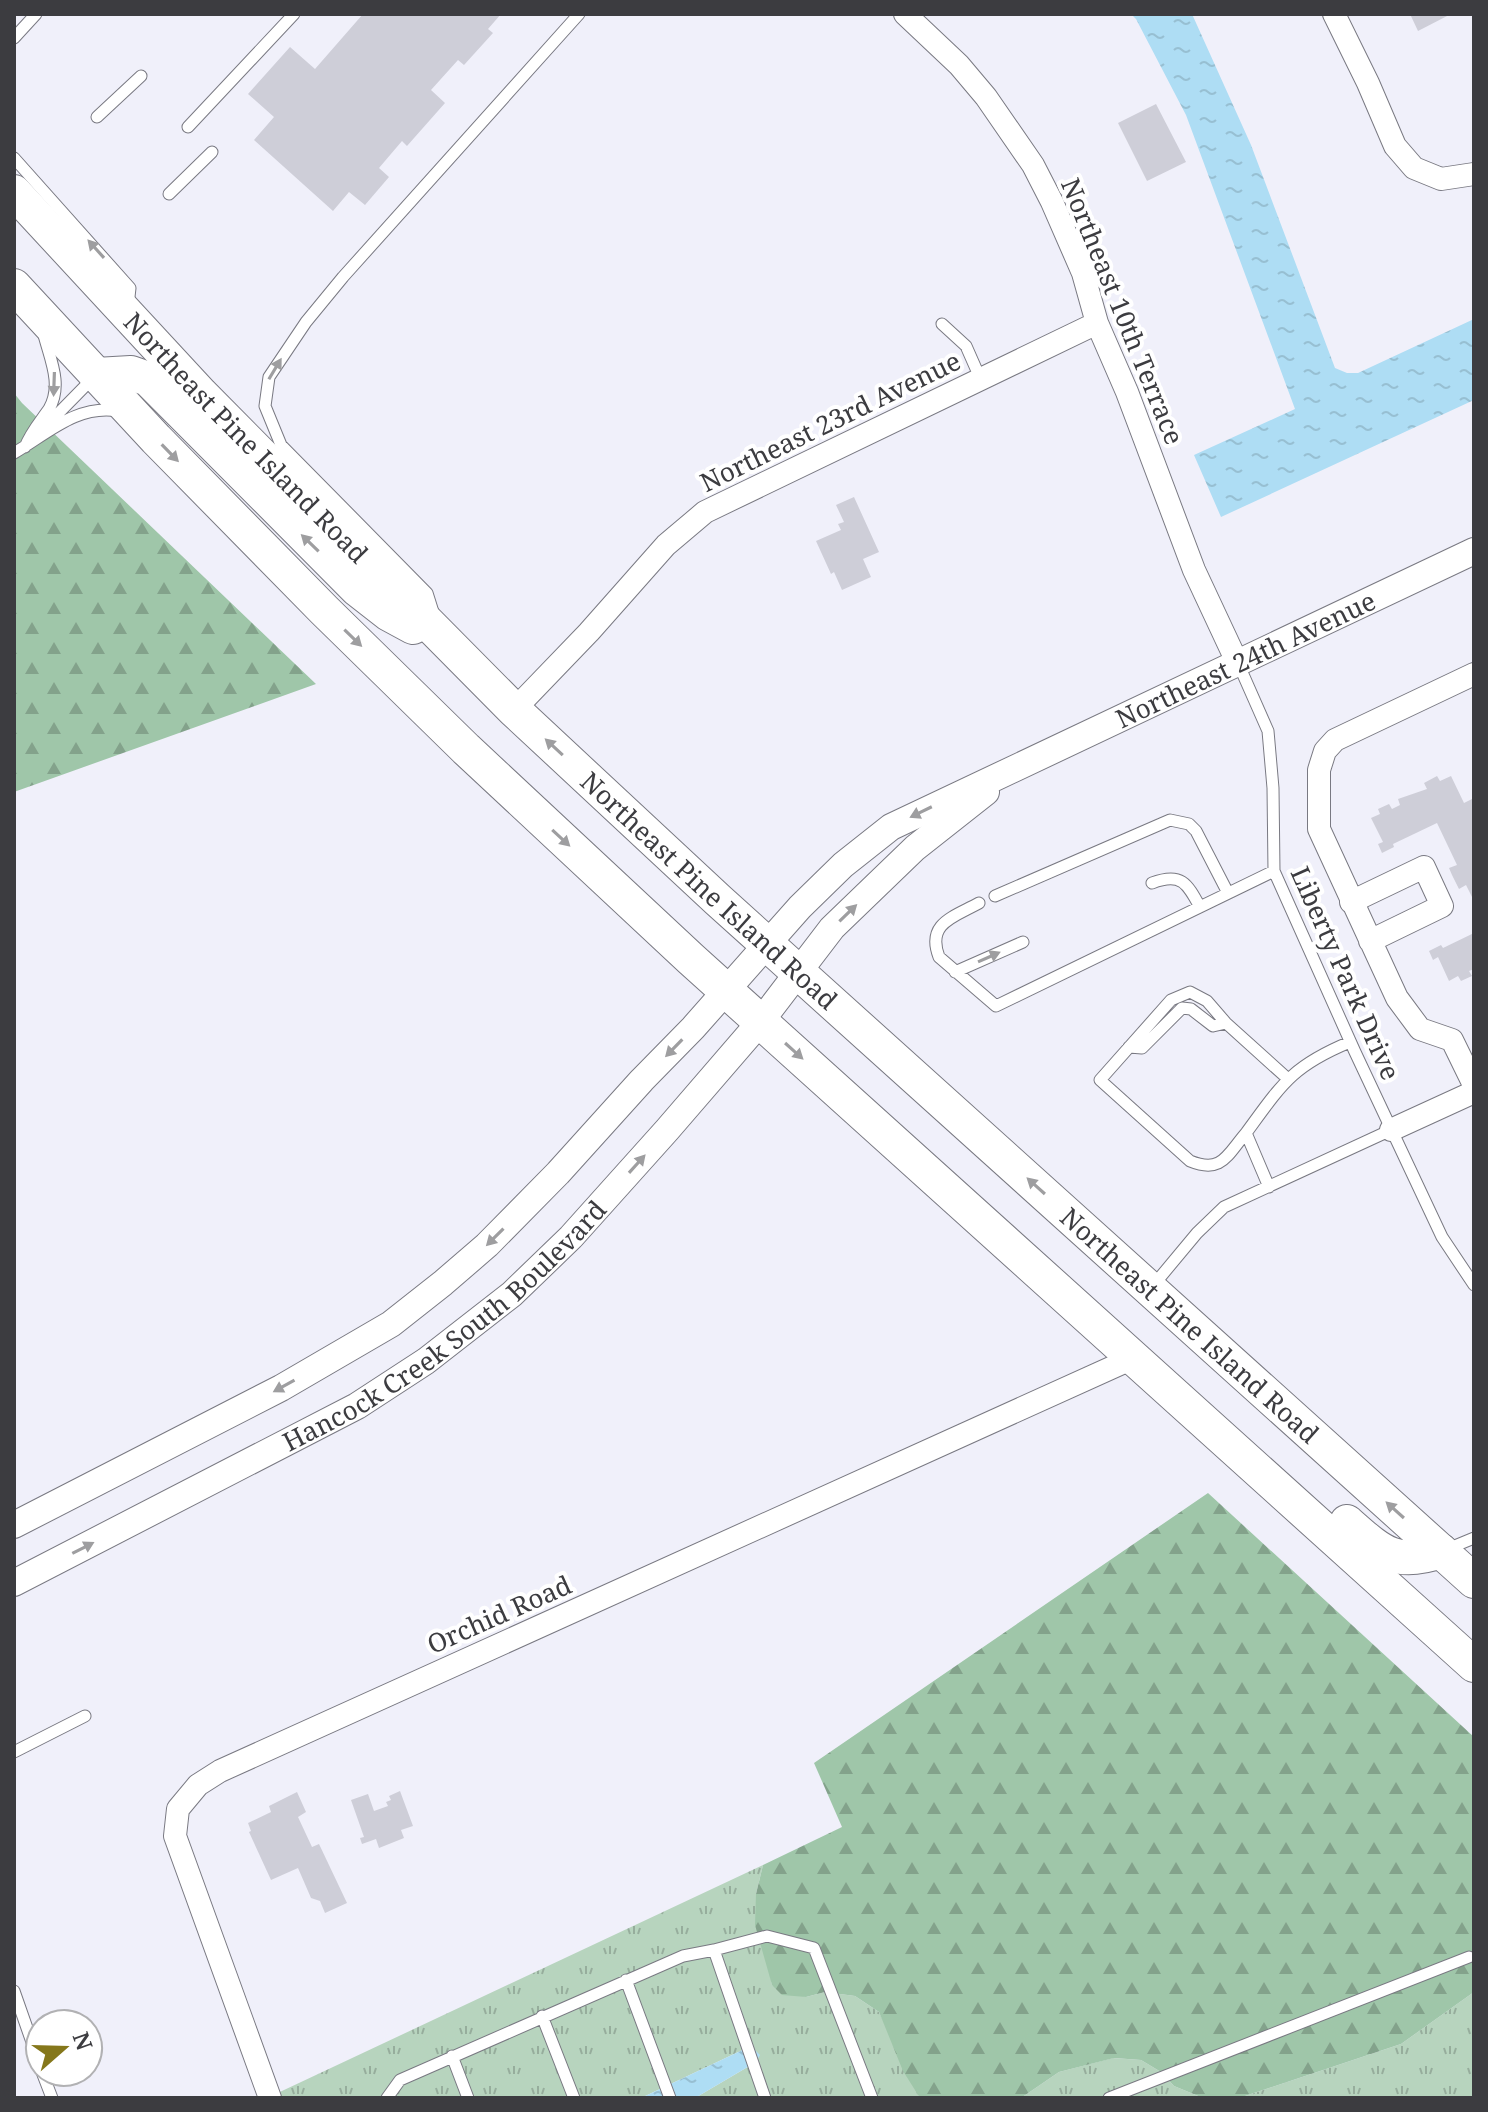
<svg xmlns="http://www.w3.org/2000/svg" width="1488" height="2112" font-family="'Noto Serif',serif">
<style>
.grass{fill:url(#grass-tufts)}
.forest{fill:url(#forest-firs)}
.water{fill:url(#water-ripples)}
.building{fill:#ceced8}
.lines{fill:none;stroke-linecap:round;stroke-linejoin:round}
.service-casing{stroke:#797982;stroke-width:13}
.minor-casing{stroke:#797982;stroke-width:24}
.tertiary-casing{stroke:#797982;stroke-width:28}
.primary-casing{stroke:#797982;stroke-width:36}
.service{stroke:#fff;stroke-width:11}
.minor{stroke:#fff;stroke-width:22}
.tertiary{stroke:#fff;stroke-width:26}
.primary{stroke:#fff;stroke-width:34}
.oneway{fill:#9e9ea0}
.labels{text-anchor:middle;dominant-baseline:central;stroke-width:8;stroke-linejoin:round;paint-order:stroke}
.street-label{font-size:26px;fill:#3c3c40;stroke:#fff}
</style>
<defs>
<pattern id="grass-tufts" width="24" height="20" patternUnits="userSpaceOnUse" patternTransform="scale(2)"><rect width="24" height="20" fill="#b7d4be"/><path d="M3 7l-1-3M5 7V3M7 7l1-3M15 17l-1-3M17 17v-4M19 17l1-3" fill="none" stroke="#96ad9c"/></pattern>
<pattern id="forest-firs" width="22" height="20" patternUnits="userSpaceOnUse" patternTransform="scale(2)"><rect width="22" height="20" fill="#9fc6a9"/><path d="M5 1l3.5 6h-7zM16 11l3.5 6h-7z" fill="#83a28b"/></pattern>
<pattern id="water-ripples" width="26" height="14" patternUnits="userSpaceOnUse" patternTransform="scale(2)"><rect width="26" height="14" fill="#aeddf4"/><path d="M2 4q2-2 4 0t4 0M15 11q2-2 4 0t4 0" fill="none" stroke="#97bfd2"/></pattern>
</defs>
<rect width="100%" height="100%" fill="#f0f0fa"/>
<!-- grass -->
<path class="grass" d="M763 1865 756 1894 772 1985 806 1997 825 1992 855 1996 879 2012 920 2098H695L756 2062 751 2046 641 2098H267Z
M1474 1992V2098H1239L1401 2044Z
M1113 2058 1141 2060 1161 2072 1174 2086 1203 2098H1021L1059 2072Z"/>
<!-- forest -->
<path class="forest" d="M14 393 22 403 316 684 14 792Z
M1208 1493 1474 1737V1992L1401 2044 1239 2098H1203L1174 2086 1161 2072 1141 2060 1114 2058 1059 2072 1021 2098H920L903 2071 879 2012 855 1996 825 1992 806 1997 782 1995 772 1985 755 1925 756 1894 763 1865 842 1827 814 1763Z"/>
<!-- water -->
<path class="water" d="M1131 14H1192L1251 145 1335 368 1347 373H1358L1474 319V400L1221 517 1194 455 1295 409 1186 115 1136 19Z
M751 2046 760 2055 756 2062 695 2098H641Z"/>
<!-- building -->
<path class="building" d="M363 14H501L488 29 493 33 464 65 458 60 431 90 445 103 407 146 402 141 379 168 389 177 365 205 349 192 333 211 254 140 274 117 248 94 290 47 315 69Z
M1410 14H1451L1418 31Z
M1156 104 1186 162 1147 181 1118 123Z
M854 497 879 552 863 559 871 577 842 590 834 572 831 574 816 541 841 530 838 524 844 522 836 505Z
M1437 776 1440 781 1451 776 1464 803 1472 799 1474 803V901L1466 885 1459 889 1452 875 1449 868 1457 865 1437 823 1393 844 1394 847 1382 853 1378 844 1383 842 1371 818 1380 814 1378 809 1389 804 1392 809 1400 805 1398 799 1427 789 1424 783Z
M1474 933V969L1469 971 1472 976 1461 981 1458 976 1449 981 1438 957 1433 960 1429 951 1441 945 1443 948Z
M400 1791 413 1826 401 1830 404 1838 379 1848 376 1839 362 1844 360 1838 364 1837 351 1800 368 1794 374 1811 388 1806 386 1802 391 1800 389 1796Z
M297 1792 306 1812 298 1817 312 1847 319 1844 347 1903 325 1913 320 1901 311 1898 298 1868 271 1880 249 1832 251 1831 248 1823 271 1812 269 1806Z"/>
<g class="lines">
<!-- service casing -->
<g class="service-casing">
<path id="service" d="M14 38 36 14
M97 117 141 76
M188 127 294 14
M14 158 130 288 128 306
M169 194 212 152
M942 324 966 346 981 380
M40 432 95 376
M25 447C31 432 40 422 49 409 63 385 50 359 44 335
M14 453C47 434 77 404 118 411
M433 612 427 593 281 445 265 406 269 377 306 322 343 277 579 14
M1238 663 1268 731 1273 788 1274 871 1355 1052 1442 1237 1474 1285
M1152 883C1181 872 1187 883 1200 907
M995 896 1170 820 1189 824 1196 831 1228 893
M979 903C954 917 926 923 939 957L996 1006 1274 871
M955 972 1023 942
M1129 1047 1142 1048 1182 1008 1191 1009 1213 1026 1226 1023
M1246 1133C1227 1155 1222 1174 1190 1161L1100 1080 1171 1000 1190 992 1207 1001 1226 1023 1287 1078
M1269 1187 1246 1133C1282 1084 1292 1066 1350 1042
M1152 1287 1197 1233 1224 1207 1391 1130
M1445 1550 1474 1538
M14 1752 85 1716
M626 1980 670 2098
M14 1991 40 2065
M542 2016 574 2098
M452 2056 468 2098
M42 2072 52 2098
M387 2098 400 2080 683 1956 714 1950
M765 2098 714 1950 767 1936 814 1948 872 2098
M1109 2098 1469 1957"/>
</g>
<!-- minor casing -->
<g class="minor-casing">
<path id="minor" d="M905 14 959 65 986 97 1033 165 1052 202 1083 273 1097 323 1127 392 1194 570 1237 662
M1334 14 1368 83 1395 146 1414 168 1441 179 1474 174
M1474 674 1335 740 1325 751 1319 770V829L1397 998 1420 1029 1452 1040 1474 1085
M514 710 589 632 666 545 705 512 1097 323
M1351 902 1424 867 1442 906 1370 941
M1391 1130 1474 1092
M270 2098 175 1836 178 1809 198 1785 220 1771 1133 1358"/>
</g>
<!-- tertiary casing -->
<g class="tertiary-casing">
<g id="tertiary">
<path id="s1" d="M14 1525 281 1388 391 1324 443 1283 487 1245 558 1173 642 1080 693 1028 800 907 843 865 891 827 1474 551"/>
<path id="s2" d="M14 1583 357 1406 426 1361 512 1294 571 1237 667 1130 761 1021 832 928 915 848 986 792"/>
</g>
</g>
<!-- primary casing -->
<g class="primary-casing">
<g id="primary">
<path id="s3" d="M14 192 201 394 514 710 718 900 1474 1581"/>
<path d="M14 286 156 439 324 610 466 749 691 959 1474 1665"/>
<path d="M96 375 131 373 148 379 357 589 389 614 413 627"/>
<path d="M1347 1522C1381 1552 1395 1567 1441 1551"/>
</g>
</g>
<!-- service -->
<use href="#service" class="service"/>
<!-- minor -->
<use href="#minor" class="minor"/>
<!-- tertiary -->
<use href="#tertiary" class="tertiary"/>
<!-- primary -->
<use href="#primary" class="primary"/>
</g>
<!-- one-way arrows -->
<defs><path id="oneway-solid" d="M-6-.8H1V-3.2L6.5 0L1 3.2V.8H-6Z" transform="scale(2)"/></defs>
<g class="oneway">
<use href="#oneway-solid" transform="translate(96 249) rotate(-132)"/>
<use href="#oneway-solid" transform="translate(275 369) rotate(-59)"/>
<use href="#oneway-solid" transform="translate(54 384) rotate(92)"/>
<use href="#oneway-solid" transform="translate(170 453) rotate(46)"/>
<use href="#oneway-solid" transform="translate(310 543) rotate(-136)"/>
<use href="#oneway-solid" transform="translate(353 638) rotate(44)"/>
<use href="#oneway-solid" transform="translate(554 747) rotate(-137)"/>
<use href="#oneway-solid" transform="translate(921 812) rotate(154)"/>
<use href="#oneway-solid" transform="translate(561 838) rotate(43)"/>
<use href="#oneway-solid" transform="translate(848 913) rotate(-44)"/>
<use href="#oneway-solid" transform="translate(989 957) rotate(-24)"/>
<use href="#oneway-solid" transform="translate(674 1048) rotate(134)"/>
<use href="#oneway-solid" transform="translate(794 1051) rotate(42)"/>
<use href="#oneway-solid" transform="translate(637 1164) rotate(-48)"/>
<use href="#oneway-solid" transform="translate(1036 1186) rotate(-138)"/>
<use href="#oneway-solid" transform="translate(495 1237) rotate(135)"/>
<use href="#oneway-solid" transform="translate(284 1386) rotate(151)"/>
<use href="#oneway-solid" transform="translate(1395 1510) rotate(-138)"/>
<use href="#oneway-solid" transform="translate(83 1548) rotate(-27)"/>
</g>
<g class="labels">
<!-- street labels -->
<g class="street-label">
<text transform="translate(1123 311) rotate(68)">Northeast 10th Terrace</text>
<text transform="translate(830 421) rotate(-26)">Northeast 23rd Avenue</text>
<text stroke="none"><textPath href="#s3" startOffset="338">Northeast Pine Island Road</textPath></text>
<text stroke="none"><textPath href="#s1" startOffset="1526">Northeast 24th Avenue</textPath></text>
<text stroke="none"><textPath href="#s3" startOffset="986">Northeast Pine Island Road</textPath></text>
<text transform="translate(1346 973) rotate(66)">Liberty Park Drive</text>
<text stroke="none"><textPath href="#s2" startOffset="504">Hancock Creek South Boulevard</textPath></text>
<text stroke="none"><textPath href="#s3" startOffset="1634">Northeast Pine Island Road</textPath></text>
<text transform="translate(499 1614) rotate(-24)">Orchid Road</text>
</g>
</g>
<!-- border -->
<rect width="1488" height="2112" fill="none" stroke="#3c3c40" stroke-width="32"/>
<!-- north arrow -->
<g transform="translate(64 2048) rotate(70)"><circle r="38" fill="#ffffff" stroke="#b1b1b3" stroke-width="2"/>
<path d="M0-6L14 30L0 20L-14 30Z" fill="#85771b"/>
<text y="-12" font-size="22" font-weight="bold" text-anchor="middle" fill="#3c3c40">N</text>
</g>
</svg>
